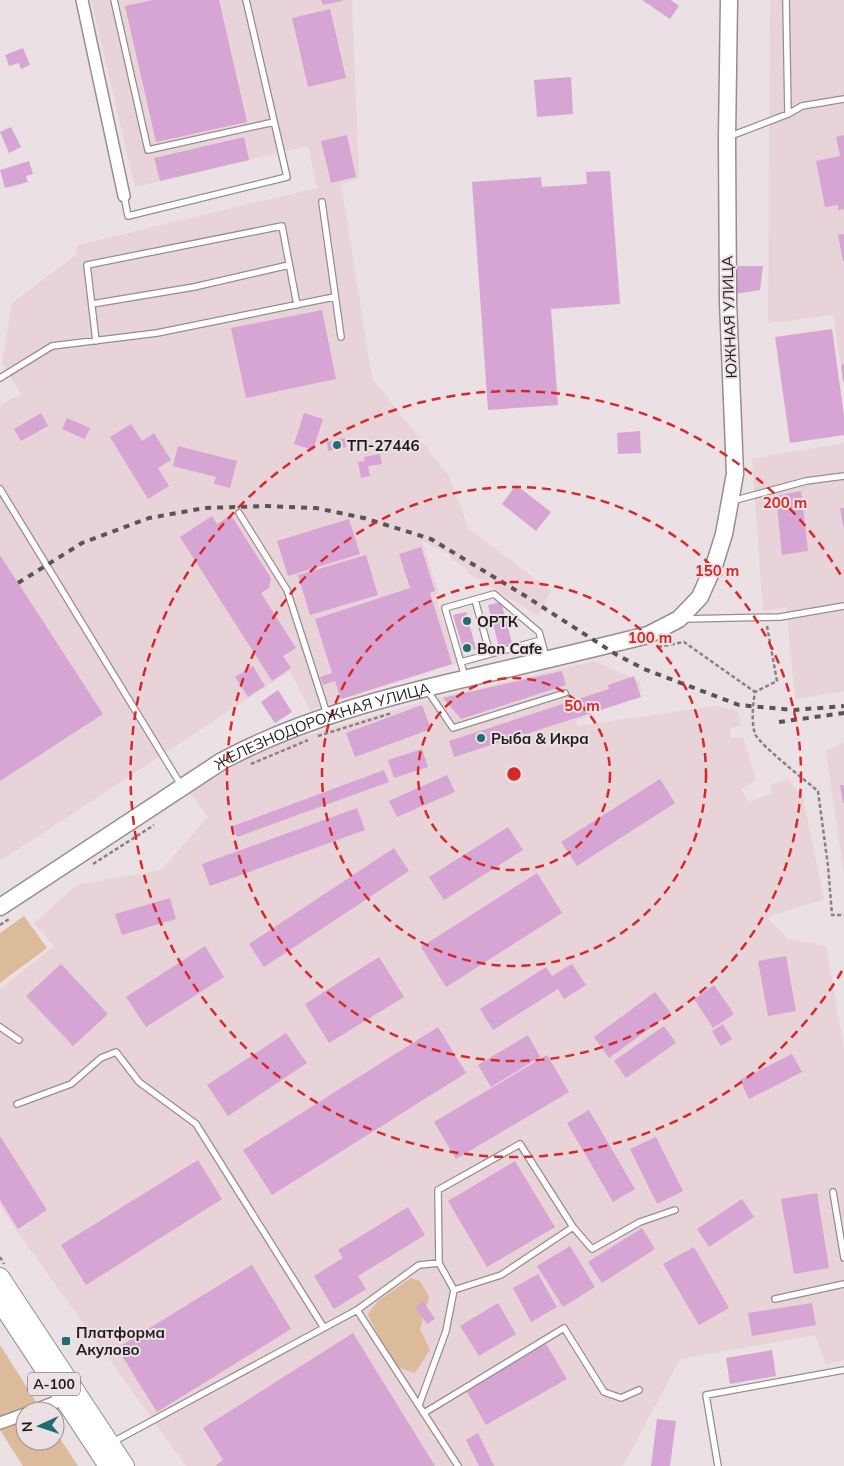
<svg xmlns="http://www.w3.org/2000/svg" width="844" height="1466" font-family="Mulish,sans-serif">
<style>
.built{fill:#e7d3d8}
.green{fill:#dcbb9b}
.building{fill:#d7a5d4}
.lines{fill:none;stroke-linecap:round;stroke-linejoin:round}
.lane-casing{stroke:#978d8f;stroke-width:8}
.street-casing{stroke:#978d8f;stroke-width:14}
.secondary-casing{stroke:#978d8f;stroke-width:19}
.primary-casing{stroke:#978d8f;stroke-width:20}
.path{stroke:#888082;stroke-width:2.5;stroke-dasharray:4 2.5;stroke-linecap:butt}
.lane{stroke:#fff;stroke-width:5.5}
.street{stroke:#fff;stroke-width:11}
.secondary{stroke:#fff;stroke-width:16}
.primary{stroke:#fff;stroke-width:18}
.rail{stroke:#5a5455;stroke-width:4;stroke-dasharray:6 6;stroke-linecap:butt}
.ring{fill:none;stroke:#d62828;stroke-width:2.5;stroke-dasharray:9 6}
.poi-dot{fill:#216d6f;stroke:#ebe0e3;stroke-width:2}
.labels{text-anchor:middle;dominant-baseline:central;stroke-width:4;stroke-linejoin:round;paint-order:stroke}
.shield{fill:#ebe0e3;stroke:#5d5758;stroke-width:1}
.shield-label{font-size:14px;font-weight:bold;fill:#201c1d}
.street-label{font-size:15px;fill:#201c1d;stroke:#ebe0e3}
.poi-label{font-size:15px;font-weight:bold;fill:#201c1d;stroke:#ebe0e3;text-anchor:start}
.centre{fill:#d62828;stroke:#ebe0e3;stroke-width:2.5}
.ring-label{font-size:15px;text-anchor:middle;font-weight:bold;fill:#d62828;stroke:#ebe0e3;stroke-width:4;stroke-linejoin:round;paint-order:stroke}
</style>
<rect width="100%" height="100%" fill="#ebe0e3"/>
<!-- built -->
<path class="built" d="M91 0H352L359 179 341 183 372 378 448 475 469 529 551 591 538 616 468 573 469 570 450 558 451 555 422 541 439 593 435 595 457 663 310 710 290 671 0 861V406L12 398 22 395 2 363 12 303 76 255 78 245 317 188 308 146 135 187Z
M770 0H844V385L833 315 768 323Z
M844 443V691L795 699 786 607 763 611 752 459Z
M594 661 639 681 642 691 633 698 575 721 578 726 715 706 737 710 741 725 730 729 731 738 743 737 756 780 741 789 749 802 771 794 770 785 788 779 803 798 824 899 767 917 788 939 826 946 844 1048V1360L826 1364 815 1335 680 1359 623 1466H186L17 1231 0 1205V989L54 946 34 923 77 885 161 870 208 817 190 793 259 751 338 726 440 697Z
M844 742V875L826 751Z"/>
<!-- green -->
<path class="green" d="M24 916 47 948 0 983V933Z
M411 1278 420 1281 429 1297 420 1329 430 1350 415 1373 397 1367C387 1349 375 1333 368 1314L377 1302Z
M0 1345 42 1411H25V1441H55V1431L78 1466H23L0 1430Z"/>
<!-- building -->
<path class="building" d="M153 0H219L247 122 156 142 125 6Z
M321 0H342V1L323 5Z
M642 0H671L679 6 670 19Z
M330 9 346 78 308 87 292 18Z
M23 48 30 65 21 69 19 63 9 66 5 55Z
M571 77 573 114 537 117 534 80Z
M11 127 21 147 9 153 0 132Z
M347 135 356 177 331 183 321 141Z
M844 135V209L838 210V205L825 207 816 161 840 156 836 137Z
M244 137 249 160 160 181 154 158Z
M29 161 33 174 26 176 28 182 5 188 0 170Z
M610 171 620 304 551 309 558 405 488 410 472 182 541 177 542 187 587 184 586 172Z
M844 234V261H843L838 235Z
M735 266H763L760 290 735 294Z
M322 310 336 379 246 398 231 328Z
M832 329 844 416V435L790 443 775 337Z
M844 364V382H843L841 365Z
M41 413 48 426 21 441 14 429Z
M304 413 323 419 313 450 294 444Z
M67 418 90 428 85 439 62 429Z
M131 424 142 441 154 433 171 460 158 468 169 486 148 499 110 437Z
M640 431 641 453 618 454 617 433Z
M345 438 346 447 328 451 327 442Z
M178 446 237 461 230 488 214 484 216 477 173 466Z
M380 454 382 464 368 466 370 476 361 478 358 462 365 461 364 457Z
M516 485 551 512 536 531 502 504Z
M801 491 808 551 782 555 776 496Z
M840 508H844V526H843Z
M231 515 271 578 269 588 261 593 296 648 283 656 291 668 272 681 180 537 212 516 217 524Z
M349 519 360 554 288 576 277 541Z
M421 547 435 591 430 593 452 664 341 699 335 681 323 685 320 677 332 673 315 619 410 588 399 554Z
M0 555 103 714 0 781Z
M366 555 378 595 310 615 298 575Z
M501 602 512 643 499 647 488 605Z
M466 612 476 649 464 652 453 615Z
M253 666 265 686 248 697 235 677Z
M562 671 566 685 461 719 443 698Z
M634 676 641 697 454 757 449 741 609 689 608 685Z
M278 690 292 712 275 723 261 702Z
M422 705 431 729 355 757 346 733Z
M422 749 428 767 394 778 388 760Z
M384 770 389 782 237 837 233 826Z
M447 775 455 792 397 817 389 801Z
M660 779 675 803 577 866 561 842Z
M840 785H844V803H843Z
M357 808 365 830 210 886 202 864Z
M508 827 523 850 444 900 429 877Z
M394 848 409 871 264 967 249 944Z
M537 873 562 913 446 987 421 947Z
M170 898 176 919 122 935 115 914Z
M205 946 224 977 146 1027 126 997Z
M786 956 796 1011 768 1016 758 961Z
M379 957 404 997 329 1043 305 1004Z
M61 964 108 1014 73 1046 26 996Z
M572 964 586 985 564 999 558 989 493 1030 480 1009 546 967 552 976Z
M714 985 734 1014 713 1028 694 999Z
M655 992 671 1013 609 1058 594 1037Z
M723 1024 732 1039 721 1046 712 1031Z
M664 1026 676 1043 626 1078 614 1061Z
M438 1027 466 1073 272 1195 243 1150Z
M286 1033 307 1063 228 1116 207 1085Z
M528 1035 540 1057 491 1087 478 1065Z
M792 1054 802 1072 749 1099 740 1080Z
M547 1055 569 1092 456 1159 434 1122Z
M589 1110 635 1189 613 1202 567 1123Z
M0 1136 47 1210 18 1229 0 1200Z
M656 1137 683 1191 657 1204 630 1149Z
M198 1160 222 1199 86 1285 61 1245Z
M515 1161 555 1227 487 1267 448 1201Z
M817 1193 829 1268 794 1274 781 1199Z
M742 1199 754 1217 709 1247 697 1229Z
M408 1207 425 1235 358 1276 366 1289 334 1309 314 1276 343 1258 338 1250Z
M642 1228 655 1249 602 1283 588 1262Z
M570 1246 595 1287 563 1307 537 1266Z
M694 1247 729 1308 699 1325 663 1264Z
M252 1265 291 1329 157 1412 117 1348Z
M538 1274 557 1307 531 1322 513 1288Z
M423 1301 435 1319 427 1324 415 1307Z
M498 1303 516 1334 479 1356 460 1326Z
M812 1303 816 1325 752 1336 748 1313Z
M353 1333 435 1466H217L216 1465 223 1460 203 1428Z
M546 1344 567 1379 486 1425 466 1390Z
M772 1350 776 1376 730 1384 726 1358Z
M657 1419 676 1421 670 1466H651Z
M478 1433 494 1466H479L466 1440Z"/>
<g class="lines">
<!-- lane casing -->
<g class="lane-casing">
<path id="lane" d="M114 0 148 150 274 122
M786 0 788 114
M728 137 788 114 802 106 844 99
M124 196 128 216 287 177 246 0
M322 202 341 337
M92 304 194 287 289 265
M96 341 87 265 282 226 297 305
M0 378 52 346 157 333 334 297
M0 489 181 785
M732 501 806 481 844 476
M239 513 287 590 327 714
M475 600 490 654
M683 619 780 617 844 606
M461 662 541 640
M465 677 445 608 494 594 539 632 546 657
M427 690 453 728 565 693
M0 1027 19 1040
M17 1104 71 1084 101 1058 116 1052 139 1082 196 1124 324 1328
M833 1192 844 1258
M573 1227 592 1249 640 1222 675 1210
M439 1263 438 1190 520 1144 573 1227 501 1275 454 1290
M775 1299 844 1284
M357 1310 419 1265 439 1263 454 1290 446 1331 419 1405
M424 1413 564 1328 604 1392 621 1398 639 1390
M111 1443 357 1310 458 1466
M718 1466 706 1395 844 1370"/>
</g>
<!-- street casing -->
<g class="street-casing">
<path id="street" d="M82 0 124 196
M32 1411 64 1399
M0 1423 25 1414"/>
</g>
<!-- secondary casing -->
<g class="secondary-casing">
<g id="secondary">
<path id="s1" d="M0 907 222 761C302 718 393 695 481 675 537 662 592 649 648 635L679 619 700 597 715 563 724 534 735 474 728 301 727 138 729 0"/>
</g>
</g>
<!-- primary casing -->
<g class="primary-casing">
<path id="primary" d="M0 1277 125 1466
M0 1302 108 1466"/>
</g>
<!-- path -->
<path class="path" d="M767 626 777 681 755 692C753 704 751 721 755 734 759 744 807 782 818 791L828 866 832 915H844
M658 647 684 642 755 692
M318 736 392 713
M251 764 308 740
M93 864 154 825
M0 925 9 919
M0 1257 4 1264"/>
<!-- lane -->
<use href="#lane" class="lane"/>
<!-- street -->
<use href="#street" class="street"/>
<!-- secondary -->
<use href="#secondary" class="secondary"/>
<!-- primary -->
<use href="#primary" class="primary"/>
<!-- rail -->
<path class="rail" d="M18 583 82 543 149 518 205 508 267 506 316 508 364 518 431 539 527 597 617 655 644 669 739 705 794 710 844 706
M779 722 844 713"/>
</g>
<!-- distance rings -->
<g class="ring">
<circle cx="514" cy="774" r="96"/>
<circle cx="514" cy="774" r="192"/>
<circle cx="514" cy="774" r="287"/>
<path d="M842 971A383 383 0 1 1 842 577"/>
</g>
<!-- markers -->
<g class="poi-dot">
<circle cx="337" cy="445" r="5"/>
<circle cx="467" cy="621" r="5"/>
<circle cx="467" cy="648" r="5"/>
<circle cx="481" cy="738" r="5"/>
<rect x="61" y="1336" width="10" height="10" rx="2.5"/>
</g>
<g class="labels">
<!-- shield labels -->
<rect class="shield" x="28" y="1372.5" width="52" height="23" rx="4"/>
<g class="shield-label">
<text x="54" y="1384">А-100</text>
</g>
<!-- street labels -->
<g class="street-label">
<text transform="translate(729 317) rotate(-92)">ЮЖНАЯ УЛИЦА</text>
<text stroke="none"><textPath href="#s1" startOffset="372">ЖЕЛЕЗНОДОРОЖНАЯ УЛИЦА</textPath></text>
</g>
<!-- poi labels -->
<g class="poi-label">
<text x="347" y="445">ТП-27446</text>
<text x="477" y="621">ОРТК</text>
<text x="477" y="648">Bon Cafe</text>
<text x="491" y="738">Рыба &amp; Икра</text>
<text x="76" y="1332">Платформа<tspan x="76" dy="17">Акулово</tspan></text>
</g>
</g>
<circle cx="514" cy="774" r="8" class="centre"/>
<g class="ring-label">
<text x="785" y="508">200 m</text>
<text x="717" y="576">150 m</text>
<text x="650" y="643">100 m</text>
<text x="582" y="711">50 m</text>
</g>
<!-- north arrow -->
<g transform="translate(40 1426) rotate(267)"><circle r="24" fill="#ebe0e3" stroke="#9a9294"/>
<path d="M0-4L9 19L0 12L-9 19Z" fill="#216d6f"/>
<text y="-8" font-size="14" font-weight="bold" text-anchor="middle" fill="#201c1d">N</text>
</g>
</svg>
